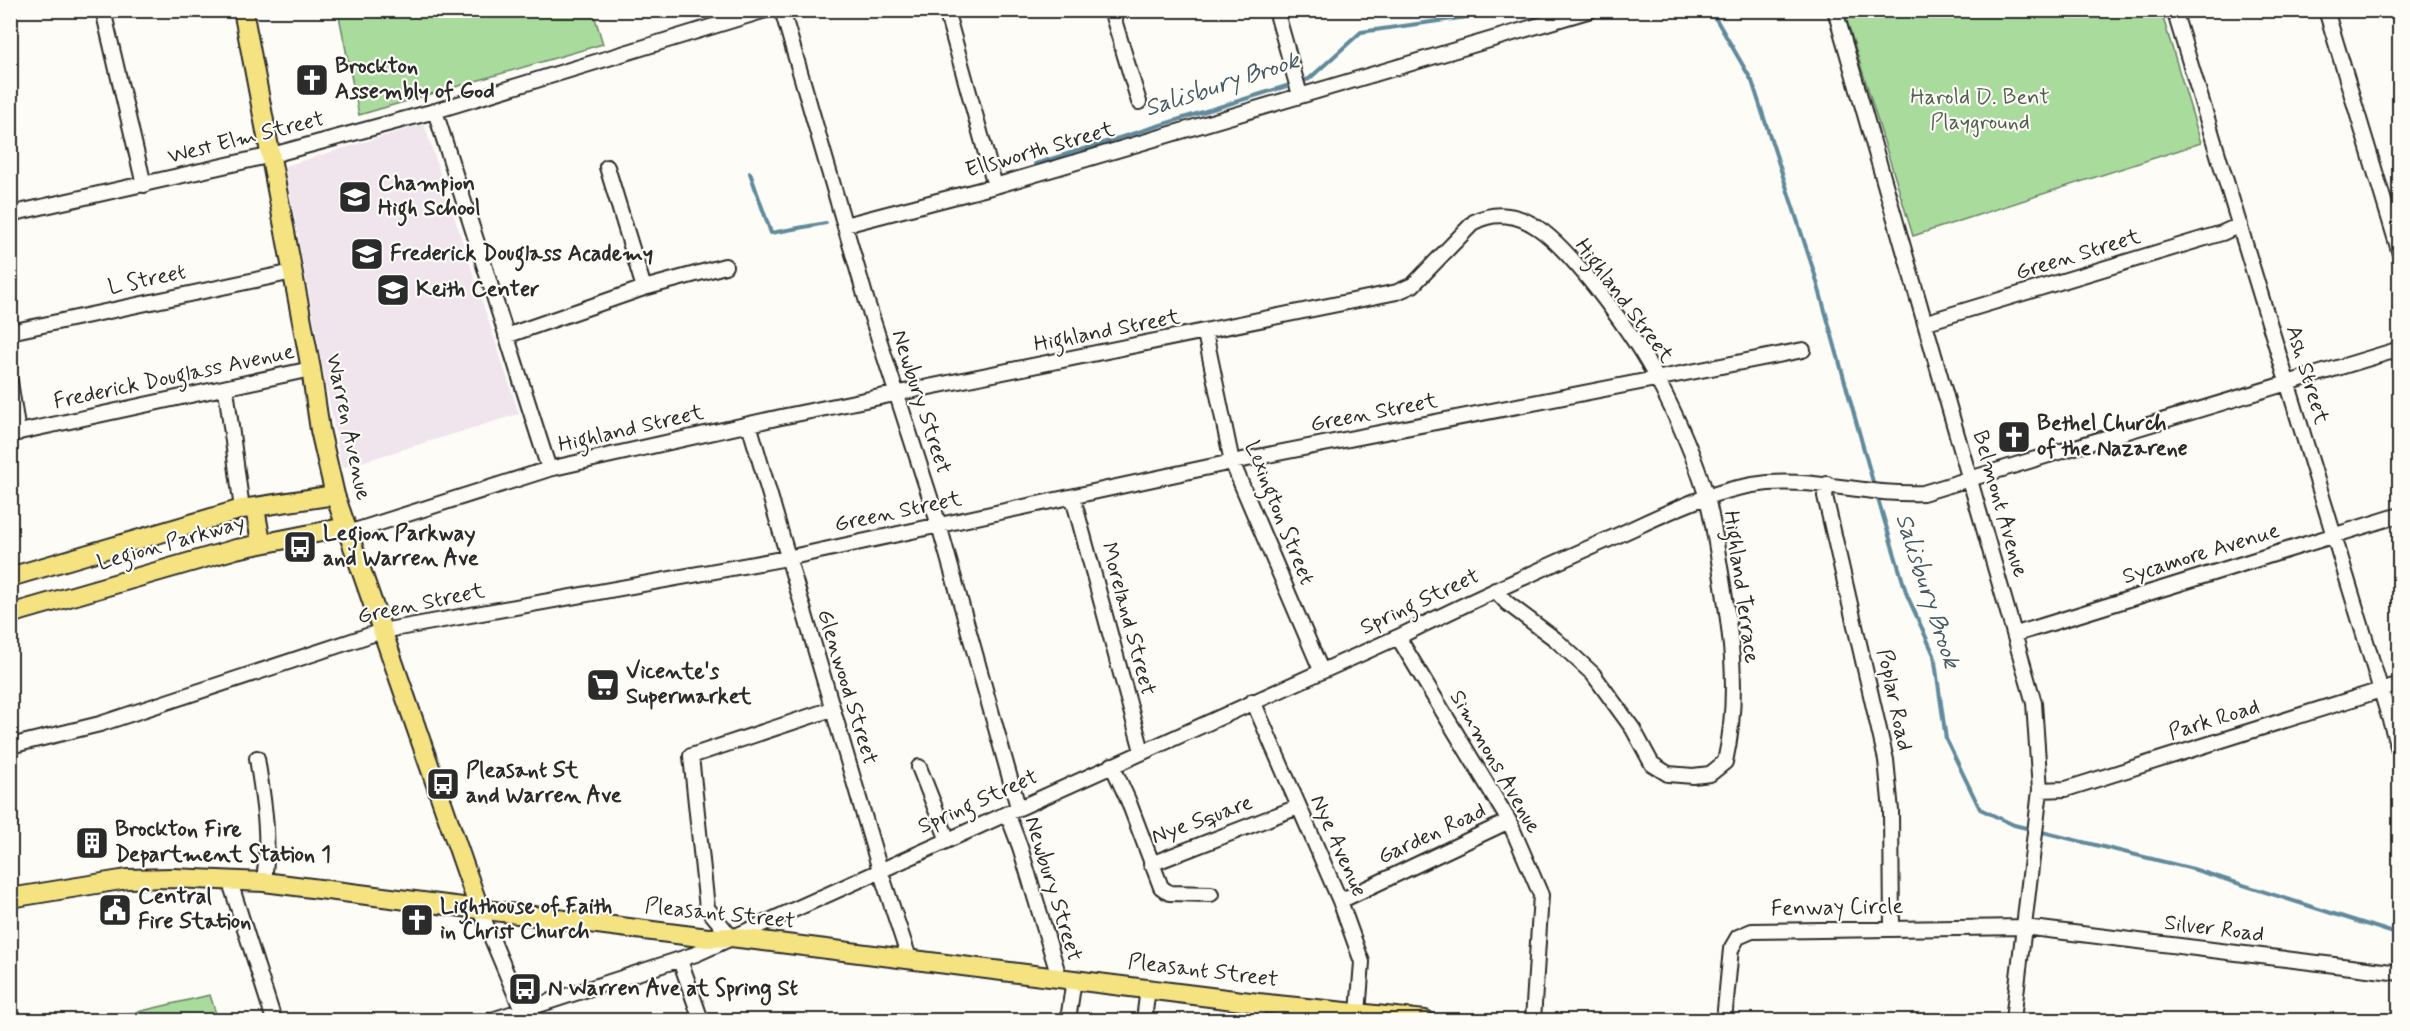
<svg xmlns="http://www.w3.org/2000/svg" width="2410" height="1031" font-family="Mynerve,sans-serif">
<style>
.built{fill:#f0e4ed}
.green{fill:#a8db9c;stroke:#6a8364;stroke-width:1.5}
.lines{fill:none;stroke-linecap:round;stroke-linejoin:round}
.stream{stroke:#608a9b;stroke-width:4}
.minor-casing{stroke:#2b2b2b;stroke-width:18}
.major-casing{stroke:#2b2b2b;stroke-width:22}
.minor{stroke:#fdfcf7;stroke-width:14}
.major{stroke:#f5e382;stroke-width:18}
.labels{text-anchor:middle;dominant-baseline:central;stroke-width:4.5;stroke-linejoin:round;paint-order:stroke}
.poi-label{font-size:22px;font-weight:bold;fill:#2b2b2b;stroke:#fdfcf7;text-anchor:start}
.park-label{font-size:22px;fill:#50604d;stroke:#fdfcf7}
.street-label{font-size:22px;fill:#2b2b2b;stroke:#fdfcf7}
.water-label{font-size:24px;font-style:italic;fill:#465a63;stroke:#fdfcf7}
</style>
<rect width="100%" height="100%" fill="#fdfcf7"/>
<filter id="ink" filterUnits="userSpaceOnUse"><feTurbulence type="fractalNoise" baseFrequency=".0167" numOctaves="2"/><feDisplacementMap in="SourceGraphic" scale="12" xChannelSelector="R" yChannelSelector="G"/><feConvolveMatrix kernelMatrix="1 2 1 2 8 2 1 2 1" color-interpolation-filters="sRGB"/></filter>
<g filter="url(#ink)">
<!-- built -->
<path class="built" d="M424 124 519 414 342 468 285 166Z"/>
<!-- green -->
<path class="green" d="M338 11H593L603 44 359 115Z
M1844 11H2161L2201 143 1913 236Z
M210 995 218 1020H103Z"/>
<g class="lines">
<!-- stream -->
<path class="stream" d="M1700 10 1716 19 1752 81 1815 275 1875 489
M1300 82 1309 79 1361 32 1516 10
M1035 164 1293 84
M750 173 771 233 826 223
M1877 496 1907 595 1934 655 1946 739 1980 809 2014 825 2193 869 2400 935"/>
<!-- minor casing -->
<g class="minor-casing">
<path id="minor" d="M103 10 144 185
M782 10 867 302 939 525 1018 807
M946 10 995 186
M1111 10 1139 102
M1276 10 1300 95
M1835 10 2034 703 2040 790 2013 1020
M2174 10 2400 753
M2326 10 2400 254
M435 111 549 469
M607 167 644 288
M10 214 272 155 435 111 766 10
M845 225 995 186 1591 10
M1927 322 2222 233 2240 225
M10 332 293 272
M1205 333 1232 462 1321 670
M506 336 644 288 725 266
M10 381 18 433
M226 389 242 509
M749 424 880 870 910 961
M10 434 311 369
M1827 484 1825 496 1886 760 1891 811 1892 929
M1073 498 1142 751
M348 533 549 469 781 417 1397 292 1413 285 1474 222C1495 211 1518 214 1538 228 1575 253 1637 340 1658 381 1677 417 1695 458 1707 498 1712 517 1715 536 1718 555 1730 625 1741 692 1725 762L1710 774 1693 776 1668 774 1652 764 1633 729 1593 674 1555 639 1507 603 1495 590
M2016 634 2400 515
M1398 637 1509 821 1541 895 1533 1020
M1253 701 1340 901 1362 962 1358 1013
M10 746 100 724 382 631 787 558 1232 462 1803 350
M257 758C264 804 270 836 264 882
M1112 765 1128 800 1161 887 1169 893 1211 894
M919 767 947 838
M2040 790 2066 789 2400 684
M1007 813 1020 847 1059 977
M1151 864 1298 807
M230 882 274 1020
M1340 901 1509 821
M479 908 526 1020
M731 937 707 908 691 756 832 709
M680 960 701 1020
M492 1020 696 954 1398 637C1469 602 1541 569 1614 537 1663 515 1713 488 1768 483 1821 479 1871 496 1923 493L2400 349
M1068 1020 1074 979
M1144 1020 1148 988
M1256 1020 1258 1003
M1724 1020 1731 949 1738 937 1752 931 2024 927 2400 973"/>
</g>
<!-- major casing -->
<g class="major-casing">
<path id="major" d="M243 10 311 369 320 430 335 495 479 908
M255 508 261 542
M10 577 242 509 335 495
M10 614 236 549 346 527
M10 898 127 879 173 878 264 882 708 938 731 937 1258 1003 1425 1020"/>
</g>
<!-- minor -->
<use href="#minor" class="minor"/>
<!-- major -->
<use href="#major" class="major"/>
</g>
</g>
<!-- icons -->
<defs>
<g id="church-square" transform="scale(1.725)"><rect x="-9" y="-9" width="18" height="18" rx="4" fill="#2b2b2b" stroke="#fdfcf7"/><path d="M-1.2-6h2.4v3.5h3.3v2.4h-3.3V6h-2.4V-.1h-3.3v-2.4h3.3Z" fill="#fff"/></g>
<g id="school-square" transform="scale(1.725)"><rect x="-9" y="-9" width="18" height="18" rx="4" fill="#2b2b2b" stroke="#fdfcf7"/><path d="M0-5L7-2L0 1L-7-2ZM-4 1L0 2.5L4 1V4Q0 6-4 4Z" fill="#fff"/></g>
<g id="bus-square" transform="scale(1.725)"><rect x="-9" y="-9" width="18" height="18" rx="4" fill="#2b2b2b" stroke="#fdfcf7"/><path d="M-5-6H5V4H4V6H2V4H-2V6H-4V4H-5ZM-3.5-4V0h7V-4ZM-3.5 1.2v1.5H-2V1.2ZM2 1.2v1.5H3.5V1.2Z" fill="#fff"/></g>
<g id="supermarket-square" transform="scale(1.725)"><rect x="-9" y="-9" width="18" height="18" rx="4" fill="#2b2b2b" stroke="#fdfcf7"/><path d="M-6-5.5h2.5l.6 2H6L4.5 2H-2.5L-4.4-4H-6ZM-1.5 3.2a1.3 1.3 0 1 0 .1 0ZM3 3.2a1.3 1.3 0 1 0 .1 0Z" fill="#fff"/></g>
<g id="building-square" transform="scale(1.725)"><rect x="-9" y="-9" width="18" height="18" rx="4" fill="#2b2b2b" stroke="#fdfcf7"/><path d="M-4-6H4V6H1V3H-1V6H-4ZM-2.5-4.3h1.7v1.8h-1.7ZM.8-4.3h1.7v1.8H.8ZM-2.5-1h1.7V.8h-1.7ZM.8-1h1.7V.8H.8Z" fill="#fff"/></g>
<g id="civic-square" transform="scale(1.725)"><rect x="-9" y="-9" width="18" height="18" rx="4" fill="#2b2b2b" stroke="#fdfcf7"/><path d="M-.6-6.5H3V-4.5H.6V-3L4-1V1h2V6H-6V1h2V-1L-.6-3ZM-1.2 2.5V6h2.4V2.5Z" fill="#fff"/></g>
</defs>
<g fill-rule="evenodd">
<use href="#church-square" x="312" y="80"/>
<use href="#school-square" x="355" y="197"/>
<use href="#school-square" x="367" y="254"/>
<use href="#school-square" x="393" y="290"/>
<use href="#church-square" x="2014" y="437"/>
<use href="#bus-square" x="300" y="547"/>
<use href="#supermarket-square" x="603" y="685"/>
<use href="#bus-square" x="443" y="784"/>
<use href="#building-square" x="92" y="843"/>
<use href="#civic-square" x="115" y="910"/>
<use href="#church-square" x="417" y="920"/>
<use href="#bus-square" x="525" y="989"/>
</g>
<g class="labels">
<!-- poi labels -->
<g class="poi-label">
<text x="335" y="67">Brockton<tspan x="335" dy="25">Assembly of God</tspan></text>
<text x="378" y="184">Champion<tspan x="378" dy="25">High School</tspan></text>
<text x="390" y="254">Frederick Douglass Academy</text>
<text x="416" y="290">Keith Center</text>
<text x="2037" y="424">Bethel Church<tspan x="2037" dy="25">of the Nazarene</tspan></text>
<text x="323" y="534">Legion Parkway<tspan x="323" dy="25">and Warren Ave</tspan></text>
<text x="626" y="672">Vicente's<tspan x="626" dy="25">Supermarket</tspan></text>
<text x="466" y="771">Pleasant St<tspan x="466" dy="25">and Warren Ave</tspan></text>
<text x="115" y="830">Brockton Fire<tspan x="115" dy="25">Department Station 1</tspan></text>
<text x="138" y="897">Central<tspan x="138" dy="25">Fire Station</tspan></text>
<text x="440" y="907">Lighthouse of Faith<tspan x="440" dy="25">in Christ Church</tspan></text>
<text x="548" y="989">N Warren Ave at Spring St</text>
</g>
<!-- park labels -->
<g class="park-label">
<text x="1980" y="98">Harold D. Bent<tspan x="1980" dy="25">Playground</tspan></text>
</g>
<!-- street labels -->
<g class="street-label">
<text transform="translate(246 138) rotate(-14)">West Elm Street</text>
<text transform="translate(1040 150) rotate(-16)">Ellsworth Street</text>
<text transform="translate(2078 255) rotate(-17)">Green Street</text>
<text transform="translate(147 280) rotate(-12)">L Street</text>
<text transform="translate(1624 301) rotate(53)">Highland Street</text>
<text transform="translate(1107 331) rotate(-11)">Highland Street</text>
<text transform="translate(2307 375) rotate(73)">Ash Street</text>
<text transform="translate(174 377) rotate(-12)">Frederick Douglass Avenue</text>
<text transform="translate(921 402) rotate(72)">Newbury Street</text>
<text transform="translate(1374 413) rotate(-11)">Green Street</text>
<text transform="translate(348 427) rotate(78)">Warren Avenue</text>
<text transform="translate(631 429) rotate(-13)">Highland Street</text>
<text transform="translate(2000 504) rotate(74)">Belmont Avenue</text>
<text transform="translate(898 512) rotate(-12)">Green Street</text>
<text transform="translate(1279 513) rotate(68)">Lexington Street</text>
<text transform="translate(171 543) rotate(-16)">Legion Parkway</text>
<text transform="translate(2201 554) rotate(-17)">Sycamore Avenue</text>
<text transform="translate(1741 587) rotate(82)">Highland Terrace</text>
<text transform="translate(1420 602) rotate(-25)">Spring Street</text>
<text transform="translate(421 604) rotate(-12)">Green Street</text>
<text transform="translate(1128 619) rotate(75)">Moreland Street</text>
<text transform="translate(847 687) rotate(73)">Glenwood Street</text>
<text transform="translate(1894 700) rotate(78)">Poplar Road</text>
<text transform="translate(2214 720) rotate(-17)">Park Road</text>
<text transform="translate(1495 762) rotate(60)">Simmons Avenue</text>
<text transform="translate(978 802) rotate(-24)">Spring Street</text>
<text transform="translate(1202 820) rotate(-20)">Nye Square</text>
<text transform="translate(1432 834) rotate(-25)">Garden Road</text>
<text transform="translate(1338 846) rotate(66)">Nye Avenue</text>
<text transform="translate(1053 889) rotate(73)">Newbury Street</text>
<text transform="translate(1837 908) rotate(-1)">Fenway Circle</text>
<text transform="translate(720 914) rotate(6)">Pleasant Street</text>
<text transform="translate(2214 929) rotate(7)">Silver Road</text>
<text transform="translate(1203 971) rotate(7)">Pleasant Street</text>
</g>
<!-- water labels -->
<g class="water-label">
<text transform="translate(1222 85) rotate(-18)">Salisbury Brook</text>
<text transform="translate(1927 591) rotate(72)">Salisbury Brook</text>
</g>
</g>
<!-- margin -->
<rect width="2410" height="1031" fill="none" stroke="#fdfcf7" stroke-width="36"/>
<rect x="18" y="18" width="2374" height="995" fill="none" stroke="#2b2b2b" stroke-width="2" filter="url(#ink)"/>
</svg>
